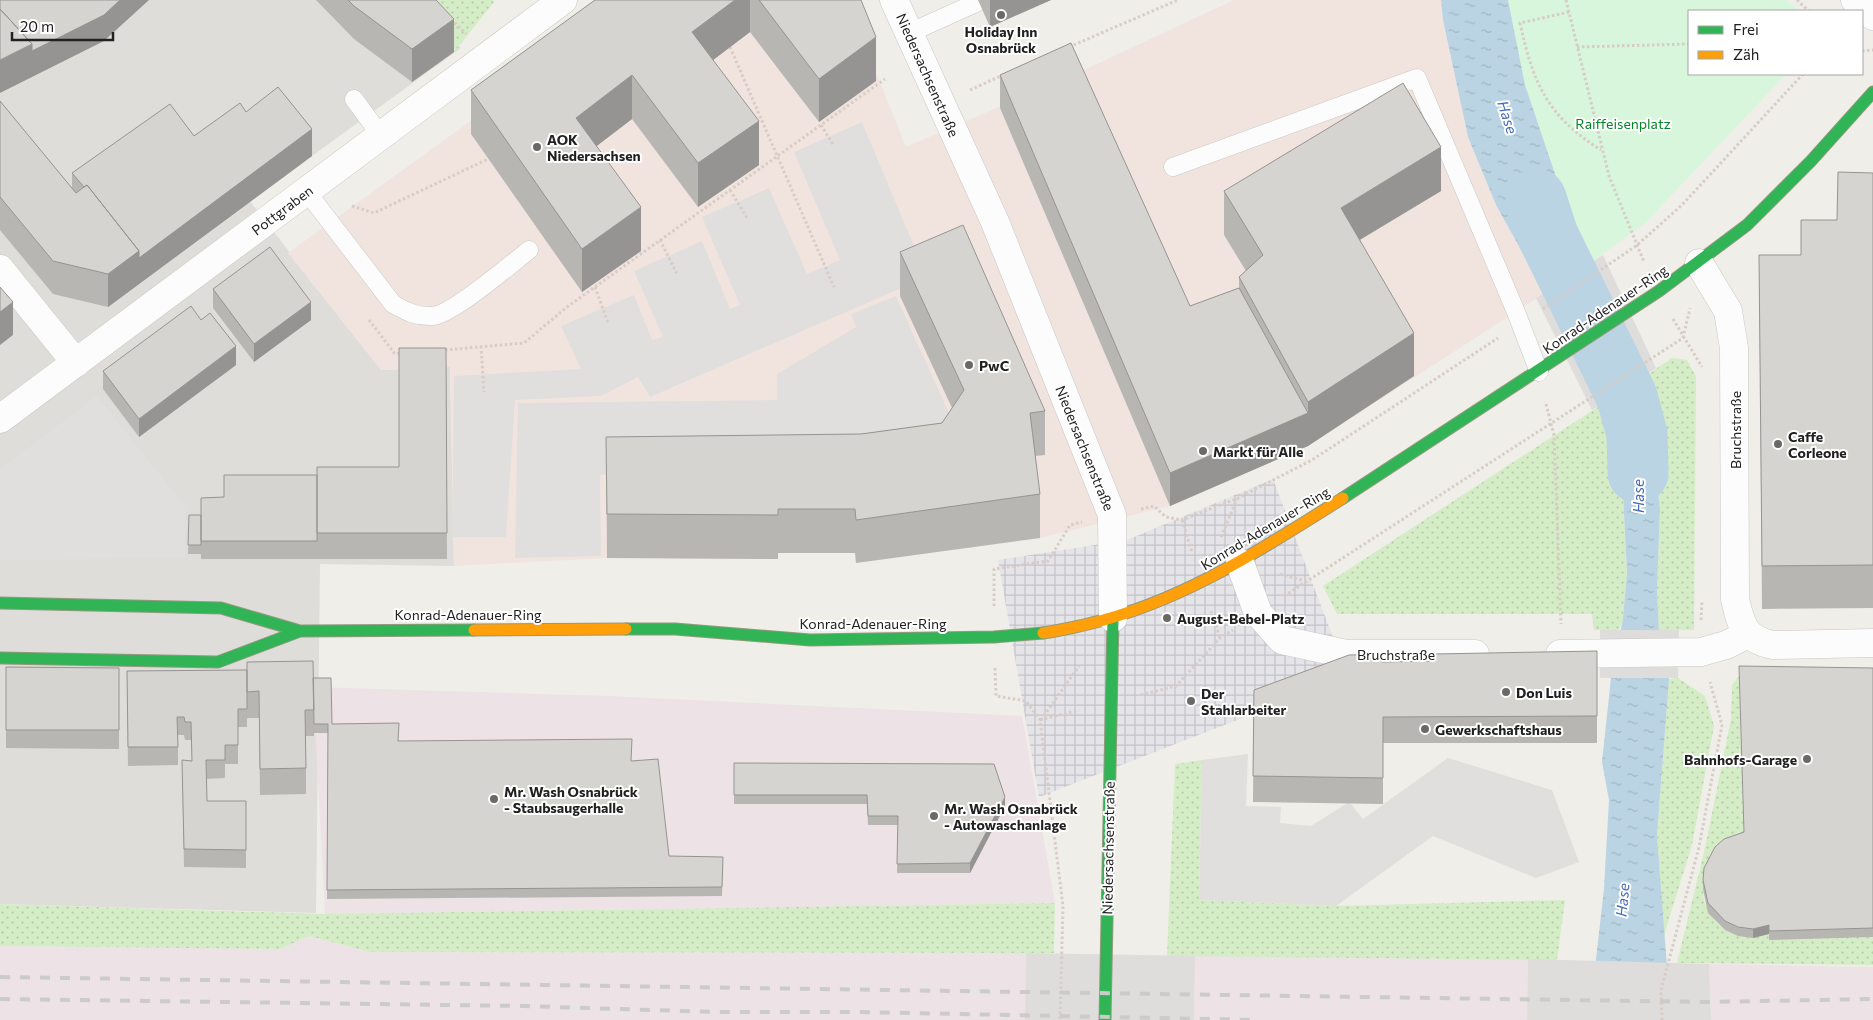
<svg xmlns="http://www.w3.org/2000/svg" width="1873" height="1020" font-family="Commissioner,sans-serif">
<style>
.residential{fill:#deddda}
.commercial{fill:#f1e4df}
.industrial{fill:#ede2e6}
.grass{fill:url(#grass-dots)}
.park{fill:#d7f6dc}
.parking{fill:#e0dfdd}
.plaza{fill:url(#plaza-grid)}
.water{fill:url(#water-ripples)}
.pier{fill:#dedddc}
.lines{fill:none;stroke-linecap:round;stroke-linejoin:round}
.river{stroke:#bbd4e3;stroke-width:61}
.lane-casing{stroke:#c8c8c5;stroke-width:19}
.street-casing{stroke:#c8c8c5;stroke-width:29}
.fast-casing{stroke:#949a7f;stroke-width:13}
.slow-casing{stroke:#949a7f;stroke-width:13}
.path{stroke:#d8ccc7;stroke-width:3;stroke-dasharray:2.5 2.5;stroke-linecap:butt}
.lane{stroke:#fdfcfc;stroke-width:18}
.street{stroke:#fdfcfc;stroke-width:28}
.fast{stroke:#30b455;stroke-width:11}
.slow{stroke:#ff9f0a;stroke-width:11}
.rail{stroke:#cbcbca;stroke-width:4;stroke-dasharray:10 10;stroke-linecap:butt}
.wall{fill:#b8b6b3}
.shaded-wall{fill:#969492}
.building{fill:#d6d4d0;stroke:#969492}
.poi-dot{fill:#696967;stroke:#fff;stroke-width:2}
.labels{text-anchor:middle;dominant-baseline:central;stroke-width:4;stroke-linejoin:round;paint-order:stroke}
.poi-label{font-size:14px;font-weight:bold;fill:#212121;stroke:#fff;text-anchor:start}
.street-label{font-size:14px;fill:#212121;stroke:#fff}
.park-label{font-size:14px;fill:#068727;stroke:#fff}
.water-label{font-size:15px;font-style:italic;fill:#476bb6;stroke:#fff}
</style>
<defs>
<pattern id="grass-dots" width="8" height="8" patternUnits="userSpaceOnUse" patternTransform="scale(1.25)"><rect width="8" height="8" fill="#d5edc7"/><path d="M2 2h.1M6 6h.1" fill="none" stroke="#b7cbab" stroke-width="1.8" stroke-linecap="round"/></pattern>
<pattern id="plaza-grid" width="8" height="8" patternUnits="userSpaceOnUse" patternTransform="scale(1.25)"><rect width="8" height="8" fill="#e5e4e8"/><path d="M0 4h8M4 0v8" fill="none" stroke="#c4c3c7"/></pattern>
<pattern id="water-ripples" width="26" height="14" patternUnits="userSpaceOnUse" patternTransform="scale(1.25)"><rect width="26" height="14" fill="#bbd4e3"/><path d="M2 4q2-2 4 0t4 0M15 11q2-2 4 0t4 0" fill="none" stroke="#a0b6c2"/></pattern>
</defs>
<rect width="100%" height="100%" fill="#efeee9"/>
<!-- residential -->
<path class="residential" d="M0 0H415L461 48 250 201 381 370 450 367 454 566 320 564 316 913 0 904Z"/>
<!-- commercial -->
<path class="commercial" d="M638 0H847L906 147 1071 76 1234 0H1441L1443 20 1468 137 1496 205 1545 293 1308 446 1170 506 1040 538 856 563 855 553H779L778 559 607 558 454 566 450 367 381 370 288 253Z"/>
<!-- industrial -->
<path class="industrial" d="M313 687 609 696 1022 716 1055 903 325 914Z
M309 936 370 952 1026 953 1025 1020H0V946L279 949Z
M1195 956 1528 959 1527 1020H1194Z
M1709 964 1873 967V1020H1711Z"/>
<!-- grass -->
<path class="grass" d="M404 0H493L494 2 454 52Z
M1672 358 1687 360 1696 376 1694 630H1659L1657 591 1660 509 1646 389 1641 379Z
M1610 399 1623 429 1622 473 1627 573 1623 618 1619 630H1594L1592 614H1337L1323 586Z
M1739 676 1744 841 1703 889 1704 901 1715 921 1725 930 1738 936 1769 934 1873 937V965L1677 963 1705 848 1731 719 1732 685Z
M1678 678 1705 696 1714 726 1692 845 1664 935 1657 835 1669 679Z
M1202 760 1199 900 1336 906 1565 900 1557 960 1167 956 1175 764Z
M1055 903 1054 953 370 952 309 936 280 949 0 946V904L325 914Z"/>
<!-- park -->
<path class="park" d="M1508 0H1786L1800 11H1689V74H1786L1645 223 1586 266 1525 85Z"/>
<!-- parking -->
<path class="parking" d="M862 122 927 277 650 397 638 377 601 396 515 400 506 537H452L454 376 581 369 561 326 634 295 652 340 663 337 634 271 702 241 730 309 740 305 702 217 769 188 807 274 840 260 794 152Z
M896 296 958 433 827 471 600 475 601 556 515 558 518 403 777 400V374L856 327 851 314Z
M97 396 185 507V558L0 560V469Z
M1248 754 1246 806 1281 807 1280 823 1311 826 1349 802 1363 819 1448 758 1552 790 1579 862 1536 878 1433 836 1336 906 1199 900 1202 760Z"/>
<!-- plaza -->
<path class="plaza" d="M1273 479 1348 677 1039 797 998 560 1127 540Z"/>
<!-- water -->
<path class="water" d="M1441 0H1508L1525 85 1586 266 1545 293 1496 205 1468 137 1443 20Z
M1641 379 1646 389 1660 509 1657 591 1659 630 1669 679 1657 835 1667 967 1589 1020 1604 889 1609 800 1602 762 1611 678 1623 618 1627 573 1622 473 1623 429 1610 399Z"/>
<!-- pier -->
<path class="pier" d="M1603 255 1656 368 1592 410 1536 298Z
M1600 630H1679L1678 678H1600Z
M1026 953 1195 956 1194 1020H1025Z
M1528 959 1709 964 1711 1020H1527Z"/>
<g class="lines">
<!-- river -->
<path class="river" d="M1536 199 1548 236 1627 397 1637 434 1638 473"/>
<!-- lane casing -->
<g class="lane-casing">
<path id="lane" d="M909 33 978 2
M354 99 381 136
M1173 167 1417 78 1516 312 1539 372
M307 192 393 304C407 312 417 317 433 316 453 314 511 264 529 250"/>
</g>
<!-- street casing -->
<g class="street-casing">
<path id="street" d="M894 0 995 222 1112 515 1113 618
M1855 0 1873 16
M1699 263 1728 311 1734 348 1735 599C1741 625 1744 639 1773 645L1873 643
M0 269 76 363
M0 419 563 0
M1240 563 1258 613 1282 640 1346 654H1475
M1560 654 1701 652 1726 645 1748 634"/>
</g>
<!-- fast casing -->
<g class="fast-casing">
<path id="fast" d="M1343 498 1659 291 1747 225 1811 161 1873 92
M0 603 221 608 300 631 474 630
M626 629H675L810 640 994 637 1043 633
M0 658 218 662 300 631
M1105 1020 1113 618"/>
</g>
<!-- slow casing -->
<g class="slow-casing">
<path id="slow" d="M474 630 626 629
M1043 633C1057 631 1070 628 1084 625 1180 603 1261 550 1343 498"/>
</g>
<!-- path -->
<path class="path" d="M1566 0 1609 176 1644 262
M1797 0 1809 11
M1569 12 1520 23C1533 83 1547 116 1601 150
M451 19 466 34
M730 47 834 287
M1069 47 1178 0
M1577 47 1689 44
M1862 51 1873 50
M970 90 1003 75
M821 125 834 146
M730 190 747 218
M352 206 374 213 488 159
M660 240 677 274
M595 287 608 323
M1543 309 1636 246 1682 205 1803 74
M1673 319 1702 367
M369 320 395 354 401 353
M481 346 484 392
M445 350 524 343 567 307 885 79
M1546 404 1554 435 1561 624
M1141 509 1154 506 1166 517 1182 520 1238 498 1312 460 1498 338
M1182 520 1192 552
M1221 537 1237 499
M1280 574 1305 581
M1284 596 1683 338 1690 308
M994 606V569L1048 561 1070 525 1082 522
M1211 611 1220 638
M1701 620 1702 601
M995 668 996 696 1026 701 1040 720 1063 906 1060 1020
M1141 695 1176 686 1220 638 1233 630
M1040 720 1079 710
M1041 720 1079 666
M1662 1020 1661 990 1699 847 1722 725 1710 682"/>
<!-- lane -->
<use href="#lane" class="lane"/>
<!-- street -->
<use href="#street" class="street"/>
<!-- fast -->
<use href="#fast" class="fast"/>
<!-- slow -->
<use href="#slow" class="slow"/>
<!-- rail -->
<path class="rail" d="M0 977 1706 1002 1873 999
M0 999 524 1006 715 1012H859L1258 1020"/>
</g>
<!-- wall -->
<path class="wall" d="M316 0H436L454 52 412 82 354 39Z
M595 0H861L876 81 819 122 750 32 713 60 759 165 698 207 632 119 596 146 641 251 582 292 471 134V90Z
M978 0H1051L990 27Z
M1000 75 1190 306 1239 288V277L1246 271 1224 235V191H1441L1360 240 1414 376 1308 446 1170 506 1000 108Z
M0 101 72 189V173L194 136 246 112 312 156 108 307 53 294 0 230Z
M1873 173V608L1762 609 1759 255H1801L1837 220Z
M900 252 1045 411V455L1035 456 1040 494V538L856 563 855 553H778V559L607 558 606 437 861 434 942 423 952 408 900 296Z
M213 289 311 320 254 362 213 308Z
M446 348 447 559H201V498L224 497 317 475 399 467Z
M236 365 139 437 103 389V371Z
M189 515H201V554H188Z
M1597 651V743H1383V804L1253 802 1254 690 1382 662 1433 661Z
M6 667 119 668V749L6 748Z
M1873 668V937L1769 940V934L1753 938 1738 936 1725 930 1708 913 1703 889V880L1743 832Z
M127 671 313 678 332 724 399 741 632 761 669 856 723 857 722 896 327 899 328 733H314V736H306V794L260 795 259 718H247V699V727H238V764H225V778L206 779 207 801H246V868L184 867 182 760 192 761 191 740H185L184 735H178V765L128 766Z
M734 763 1005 806 970 873H897L898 825H868L867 804H734Z"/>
<!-- shaded-wall -->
<path class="shaded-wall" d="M120 0H149L104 41 0 93V60Z
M735 0H750V32L692 76V32Z
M990 0H1051L990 27Z
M454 19V52L412 82V49Z
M876 37V81L819 122V79Z
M632 75V119L576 162V118Z
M759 121V165L698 207V163Z
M312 129V156L108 307V274L139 251Z
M1441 147V191L1341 251V208Z
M641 207V251L582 292V249Z
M13 302V335L0 345V312Z
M311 302V320L254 362V344Z
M1414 333V376L1308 446 1170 506V473L1308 413V402Z
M236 346V365L139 437V419Z
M1005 797V806L970 873V863Z
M1769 925V934L1753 938V929Z"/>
<!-- building -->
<path class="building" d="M0 0H120L104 15 32 51V44L0 9Z
M348 0H436L454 19 412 49 354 6Z
M595 0H735L692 32 759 121 698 163 632 75 576 118 641 207 582 249 471 90Z
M759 0H861L876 37 819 79Z
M0 9 32 44 0 60Z
M1071 43 1190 306 1239 288 1308 413 1170 473 1000 75Z
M1403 83 1441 147 1341 208 1414 333 1308 402 1239 277 1263 255 1224 191Z
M278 87 312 129 139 258V251L87 185 84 187 72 173 170 104 194 136 240 103 246 112Z
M0 101 76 193 87 185 139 251 108 274 53 261 0 197Z
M1838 172 1873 173V565L1762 566 1759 255H1801V220H1837Z
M963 225 1045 411 1030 413 1040 494 856 520 855 509H778V515L607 514 606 437 861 434 942 423 964 390 900 252Z
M270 247 311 302 254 344 213 289Z
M0 287 13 302 0 312Z
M191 306 201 320 210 313 236 346 139 419 103 371Z
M399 348H446L447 533H317V467H399Z
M224 475H317V541H201V498L224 497Z
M189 515H201V545H188Z
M1597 651V716L1383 717V778L1253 776 1254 690 1349 655 1382 654V662L1433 661V654Z
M313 661 314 710H305L306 768 260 769 259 691 247 692V662Z
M1739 666 1873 668V928L1769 931V925L1753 929 1738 927 1725 921 1708 903 1703 880 1704 868 1715 847 1724 839 1744 832Z
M6 667 119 668V730H6Z
M247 670V709H238V745H225V760H206L207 801H246V850L184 849 182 760 192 761 191 722H185L184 717H177L178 747H128L127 671Z
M313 678H331L332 724 399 723 398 741 632 739 631 761 658 759 669 856 723 857 722 887 327 890 328 724H314Z
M734 763 994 764 1005 797 970 863 897 864 898 816H868L867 795H734Z"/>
<!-- markers -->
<g class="poi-dot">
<circle cx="1001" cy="15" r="5"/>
<circle cx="537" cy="147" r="5"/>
<circle cx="969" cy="365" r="5"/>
<circle cx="1778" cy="444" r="5"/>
<circle cx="1203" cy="451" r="5"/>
<circle cx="1167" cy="618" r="5"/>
<circle cx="1506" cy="692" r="5"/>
<circle cx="1191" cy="701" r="5"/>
<circle cx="1425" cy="729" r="5"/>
<circle cx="1807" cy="759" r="5"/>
<circle cx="494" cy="799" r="5"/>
<circle cx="934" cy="816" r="5"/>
</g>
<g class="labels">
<!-- poi labels -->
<g class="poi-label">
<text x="1001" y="31" text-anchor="middle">Holiday Inn<tspan x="1001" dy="16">Osnabrück</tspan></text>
<text x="547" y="139">AOK<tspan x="547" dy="16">Niedersachsen</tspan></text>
<text x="979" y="365">PwC</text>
<text x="1788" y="436">Caffe<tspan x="1788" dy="16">Corleone</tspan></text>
<text x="1213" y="451">Markt für Alle</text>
<text x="1177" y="618">August-Bebel-Platz</text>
<text x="1516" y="692">Don Luis</text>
<text x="1201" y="693">Der<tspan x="1201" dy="16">Stahlarbeiter</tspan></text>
<text x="1435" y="729">Gewerkschaftshaus</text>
<text x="1797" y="759" text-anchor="end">Bahnhofs-Garage</text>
<text x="504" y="791">Mr. Wash Osnabrück<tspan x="504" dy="16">- Staubsaugerhalle</tspan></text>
<text x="944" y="808">Mr. Wash Osnabrück<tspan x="944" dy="16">- Autowaschanlage</tspan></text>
</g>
<!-- street labels -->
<g class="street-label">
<text transform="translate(928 75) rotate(66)">Niedersachsenstraße</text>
<text transform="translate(282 210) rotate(-37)">Pottgraben</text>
<text transform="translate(1605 309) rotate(-34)">Konrad-Adenauer-Ring</text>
<text transform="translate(1735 430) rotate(-90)">Bruchstraße</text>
<text transform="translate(1085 448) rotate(68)">Niedersachsenstraße</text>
<text transform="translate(1265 528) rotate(-31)">Konrad-Adenauer-Ring</text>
<text x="468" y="614">Konrad-Adenauer-Ring</text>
<text x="873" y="623">Konrad-Adenauer-Ring</text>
<text x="1396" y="654">Bruchstraße</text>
<text transform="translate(1108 848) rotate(-89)">Niedersachsenstraße</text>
</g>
<!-- park labels -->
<g class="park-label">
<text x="1623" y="123">Raiffeisenplatz</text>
</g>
<!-- water labels -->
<g class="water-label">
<text transform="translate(1508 117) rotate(72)">Hase</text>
<text transform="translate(1638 496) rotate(-90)">Hase</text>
<text transform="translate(1622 900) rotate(-85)">Hase</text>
</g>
</g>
<!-- legend -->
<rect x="1688" y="10" width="175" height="65" fill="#ffffff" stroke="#a6a6a6"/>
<rect x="1698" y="26" width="25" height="8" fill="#30b455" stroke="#a6a6a6"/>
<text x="1733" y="35" font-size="15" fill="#212121">Frei</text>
<rect x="1698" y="51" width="25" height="8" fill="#ff9f0a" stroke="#a6a6a6"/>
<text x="1733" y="60" font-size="15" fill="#212121">Zäh</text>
<!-- scale -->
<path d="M12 32v8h101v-8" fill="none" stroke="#212121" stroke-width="2.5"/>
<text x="20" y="32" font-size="15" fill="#212121" stroke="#ffffff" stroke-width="4" paint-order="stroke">20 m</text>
</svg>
